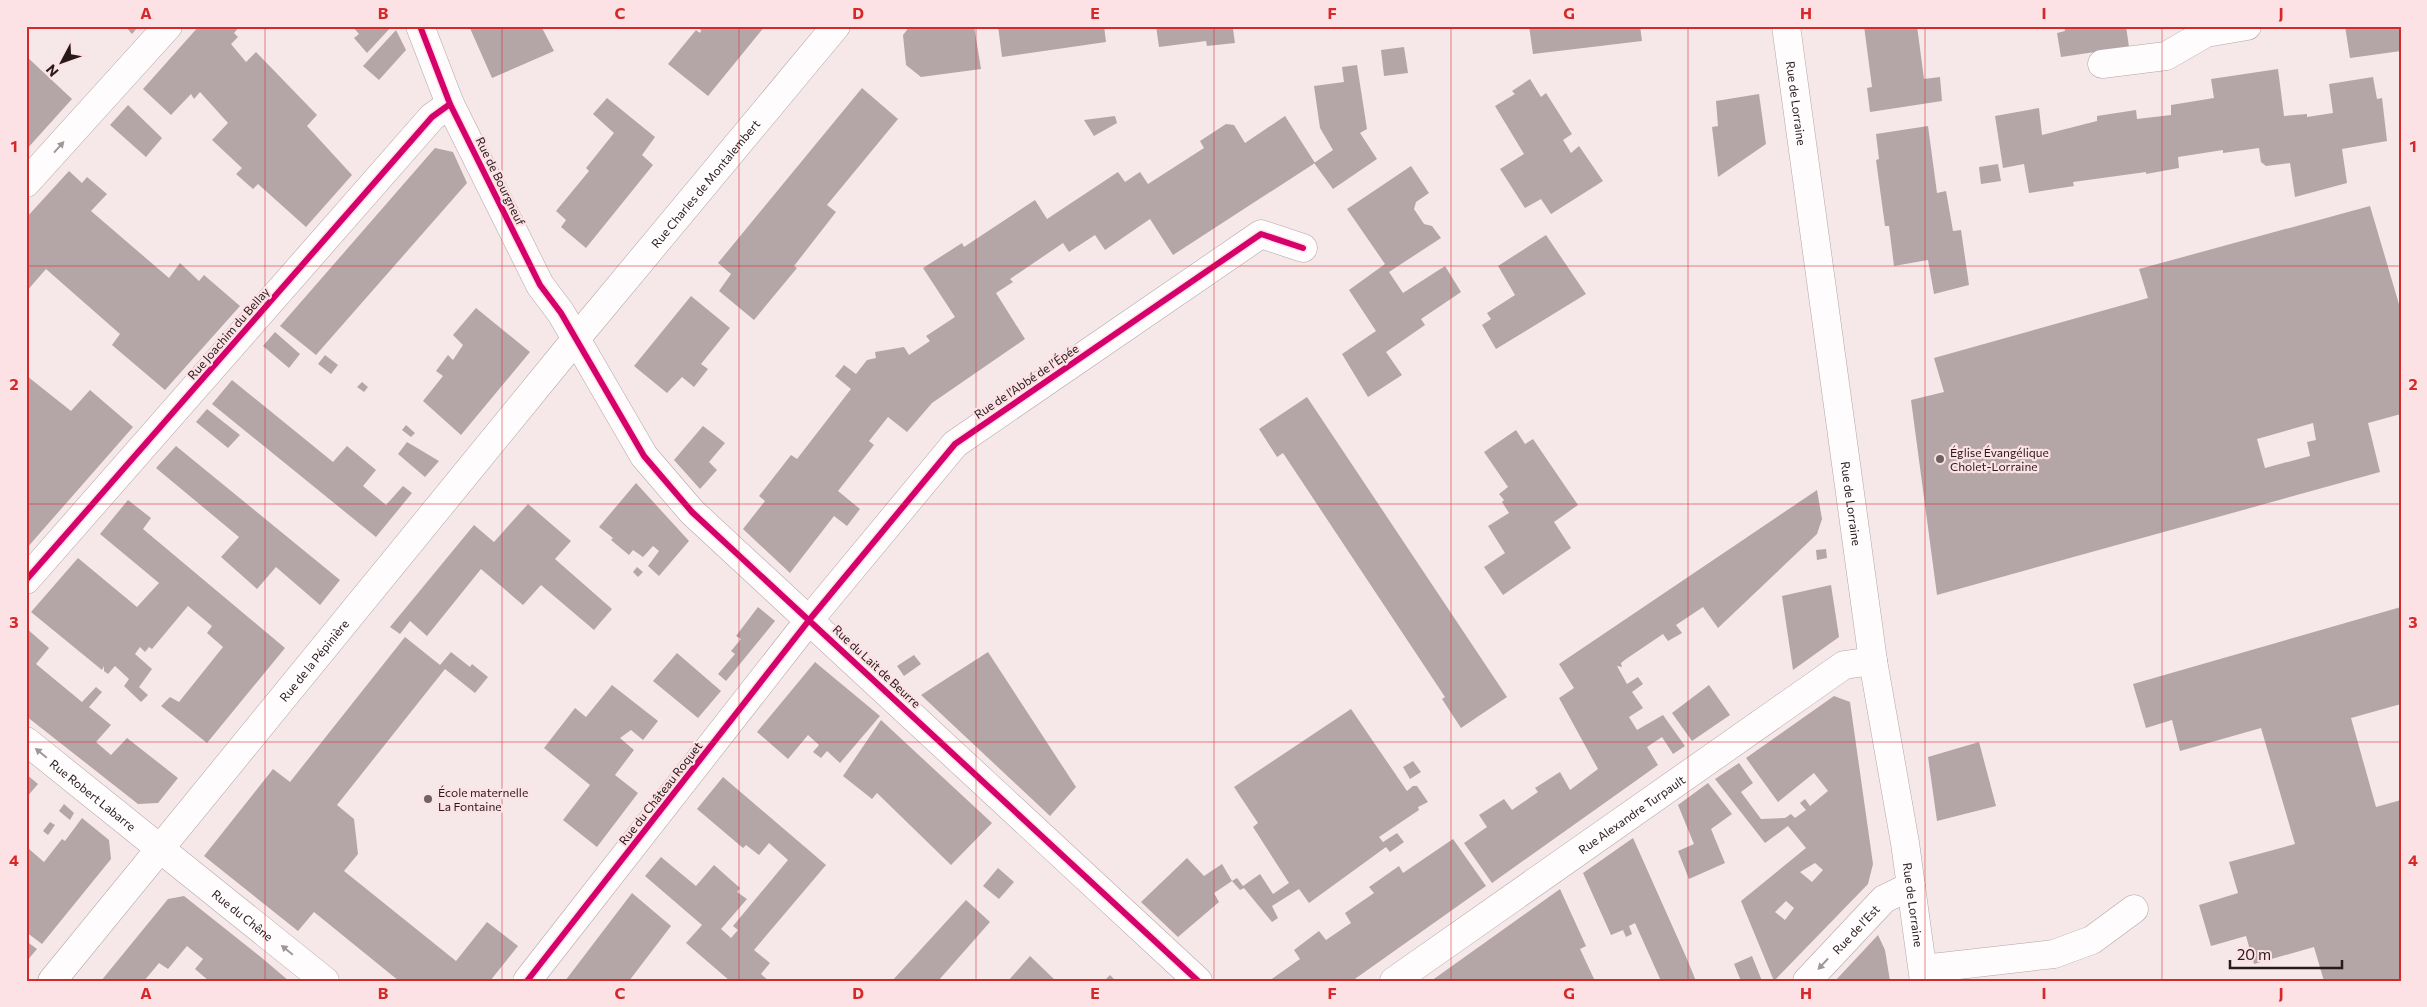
<svg xmlns="http://www.w3.org/2000/svg" width="2427" height="1007" font-family="Commissioner,sans-serif">
<style>
.building{fill:#b4a5a7;fill-rule:evenodd}
.lines{fill:none;stroke-linecap:round;stroke-linejoin:round}
.minor-casing{stroke:#b3a5a6;stroke-width:29}
.major-casing{stroke:#b3a5a6;stroke-width:29}
.minor{stroke:#fefcfc;stroke-width:28}
.major{stroke:#fefcfc;stroke-width:28}
.cycleway-casing{stroke:#fce2e5;stroke-width:9}
.cycleway{stroke:#d6006c;stroke-width:6}
.oneway{fill:#9e9697}
.grid{fill:none;stroke:#d62828;stroke-width:1;stroke-opacity:0.55}
.poi-dot{fill:#706163;stroke:#fce2e5;stroke-width:2}
.labels{text-anchor:middle;dominant-baseline:central;stroke-width:4.5;stroke-linejoin:round;paint-order:stroke}
.street-label{font-size:12px;fill:#28191b;stroke:#fce2e5}
.poi-label{font-size:12px;fill:#28191b;stroke:#fce2e5;text-anchor:start}
.neatline{fill:none;stroke:#d62828;stroke-width:2}
.grid-label{font-size:16px;text-anchor:middle;font-weight:bold;fill:#d62828}
</style>
<rect width="100%" height="100%" fill="#f6e8e9"/>
<!-- building -->
<path class="building" d="M125 26H139L132 34Z
M199 26H240L234 33 238 37 231 44 246 62 256 52 317 115 307 126 352 175 306 227 258 184 253 189 236 174 242 168 212 140 228 123 200 92 194 99 191 94 171 115 143 89Z
M352 26H392L367 53 354 38 359 34Z
M469 26H541L554 51 492 78Z
M699 26H765L708 96 668 64 696 30 700 33 701 31Z
M910 26H974L981 69 921 77 906 65 903 35Z
M998 26H1104L1106 42 1002 57Z
M1156 26H1246V27L1233 29 1235 43 1207 46 1206 41 1159 47Z
M1529 26H1640L1642 41 1533 54Z
M1864 26H1917L1924 79 1940 77 1942 101 1870 112 1867 88 1872 87Z
M2064 26H2126L2129 47 2061 57 2057 33 2065 31Z
M2345 26H2400L2401 51 2350 58Z
M396 30 406 50 379 80 363 66Z
M1404 47 1408 73 1384 76 1381 50Z
M26 56 72 99 26 150Z
M1357 65 1367 129 1360 133 1377 159 1333 189 1314 163 1333 150 1320 128 1314 86 1344 82 1342 67Z
M2278 69 2284 116 2307 114V117L2333 113 2329 84 2373 77 2377 99 2382 98 2387 141 2342 149 2347 183 2295 197 2290 163 2266 166 2261 162 2259 148 2223 153V150L2178 157 2179 168 2146 174V172L2073 182 2074 186 2029 193 2024 164 2003 168 1995 116 2039 108 2042 135 2097 121V116L2136 110 2137 119 2171 115V105L2214 98 2211 79Z
M1530 79 1541 97 1546 93 1572 134 1563 140 1571 153 1579 146 1603 181 1551 214 1541 199 1525 208 1500 169 1524 154 1495 106 1515 94 1512 91Z
M862 88 898 119 827 205 836 212 794 266 797 268 754 320 719 291 731 274 718 263Z
M1759 94 1766 144 1718 177 1712 127 1718 126 1716 101Z
M607 98 655 137 642 155 653 165 586 248 561 227 566 220 556 211 589 171 586 168 614 133 593 114Z
M128 105 162 138 146 157 110 125Z
M1115 116 1117 123 1094 136 1084 120Z
M1285 116 1315 163 1173 255 1150 219 1105 250 1095 235 1069 252 1063 243 1010 279 1013 282 996 293 1025 339 932 403 907 432 888 417 869 441 874 445 838 491 860 509 847 526 834 516 790 573 743 529 765 501 759 496 791 455 797 459 851 389 835 376 844 365 856 374 867 360 876 358 875 352 904 347 909 355 930 341 926 336 955 317 923 268 962 243 964 247 1035 200 1047 219 1118 172 1125 182 1140 172 1148 184 1204 148 1200 141 1226 124 1234 125 1245 143Z
M1928 126 1937 193 1946 191 1953 231 1961 230 1969 285 1934 294 1928 260 1894 266 1889 226H1885L1876 160 1879 159 1876 134Z
M435 148 453 152 467 183 316 355 280 326Z
M1998 164 2001 181 1981 184 1979 167Z
M1411 166 1429 193 1416 202 1414 209 1424 224 1432 226 1441 238 1389 272 1403 293 1445 266 1461 292 1421 319 1425 325 1386 352 1402 375 1368 397 1342 354 1376 331 1349 290 1385 264 1347 209Z
M69 171 82 183 87 177 107 194 91 211 169 278 180 263 199 281 204 275 240 306 165 390 112 345 120 334 46 269 26 292V218Z
M2370 206 2401 311V414L2368 423 2380 472 1937 595 1911 400 1944 392 1934 358 2148 298 2139 269ZM2313 423 2316 440 2307 442 2310 456 2265 468 2257 439Z
M1546 235 1586 294 1496 349 1482 325 1491 319 1487 313 1515 295 1498 266Z
M691 296 730 328 701 364 708 369 694 387 682 377 667 393 634 366Z
M476 308 530 352 461 435 423 401 443 376 436 371 448 355 453 360 463 345 453 335Z
M275 332 300 354 289 368 263 346Z
M325 355 338 365 331 374 318 364Z
M27 376 71 411 90 390 133 427 26 549Z
M232 380 333 462 347 446 376 470 363 486 386 505 403 486 412 493 376 537 212 404Z
M362 382 368 387 364 392 357 387Z
M1307 397 1507 697 1461 728 1442 699 1445 697 1283 453 1277 457 1259 429Z
M207 409 240 435 228 448 196 422Z
M406 425 415 433 411 437 402 430Z
M703 426 725 443 709 462 717 470 700 489 674 460Z
M1516 430 1525 444 1533 439 1578 505 1554 522 1571 548 1503 595 1484 567 1505 553 1488 526 1509 513 1502 502 1504 500 1499 494 1508 487 1484 452Z
M407 442 439 461 425 477 398 454Z
M176 446 340 580 320 605 276 567 257 589 221 557 239 537 156 468Z
M636 483 689 541 659 576 648 566 659 551 653 546 643 557 633 550 629 555 611 540 613 538 599 527Z
M1817 490 1822 519 1817 534 1718 628 1703 607 1676 625 1682 633 1668 641 1663 634 1626 659 1621 663 1622 667 1617 666 1627 684 1638 677 1643 684 1632 692 1643 708 1629 717 1637 730 1663 715 1685 746 1673 754 1662 737 1647 747 1658 765 1492 883 1464 843 1487 827 1479 815 1504 799 1512 810 1538 792 1535 788 1560 772 1570 790 1598 769 1559 698 1574 688 1559 664Z
M128 500 151 518 143 529 285 648 207 743 161 706 170 697 179 702 223 647 207 633 212 626 188 606 152 649 149 647 145 652 140 647 135 654 152 669 139 687 148 695 141 702 124 686 129 679 115 666 108 674 104 671V666L102 670 31 612 78 558 137 607 159 583 100 534Z
M528 504 571 541 555 559 612 609 594 630 541 585 523 605 481 569 427 636 410 621 400 634 390 627 474 525 494 542Z
M1826 549 1827 558 1817 560 1816 550Z
M637 567 643 572 638 577 633 572Z
M1831 585 1839 637 1793 670 1782 596Z
M758 607 775 621 726 681 718 674 735 654 731 651 741 639 736 636Z
M2401 607V704L2351 718 2376 807 2401 800V981H2324L2314 947 2254 964 2246 936 2211 946 2199 905 2238 893 2229 862 2295 844 2261 728 2180 751 2172 720 2146 728 2133 684Z
M26 628 49 648 36 664 82 702 96 687 102 692 89 707 111 725 96 742 111 755 127 738 178 778 158 803 138 804 26 716Z
M405 637 440 665 451 652 470 667 472 664 488 677 475 693 445 669 337 805 354 819 358 854 344 871 456 961 487 922 518 946 490 981H399L314 912 298 931 204 856 273 769 290 782Z
M988 652 1076 787 1050 816 921 695Z
M677 653 721 691 698 718 653 681Z
M914 655 921 664 904 676 897 666Z
M815 662 880 716 840 763 827 751 821 758 813 752 819 745 808 735 788 759 757 732Z
M612 685 658 721 643 740 631 730 620 738 634 750 615 775 638 793 597 847 563 820 590 785 544 748 575 708 586 717Z
M1709 685 1730 715 1692 741 1672 713Z
M1834 696 1850 702 1873 864 1868 884 1774 981 1741 901 1806 848 1788 826 1765 843 1715 779 1739 763 1753 783 1741 792 1761 819 1785 818 1791 814 1795 818 1806 810 1800 803 1805 799 1810 806 1828 791 1814 773 1778 802 1746 758ZM1815 863 1823 870 1812 882 1800 872ZM1786 901 1794 908 1785 920 1775 912Z
M1351 709 1407 791 1413 786H1417L1428 802 1418 807 1419 810 1379 837 1383 842 1397 833 1404 842 1390 852 1386 847 1309 903 1299 889 1272 906 1278 918 1272 922 1244 888 1240 890 1232 881 1237 878 1243 886 1260 874 1273 894 1289 883 1253 827 1258 823 1234 787Z
M881 720 992 823 951 865 877 793 872 799 843 776Z
M1979 742 1996 806 1937 821 1928 757Z
M1413 761 1421 772 1410 779 1403 767Z
M26 774 38 784 26 798Z
M723 777 826 865 754 950 770 963 761 974 769 981H730L686 943 702 925 645 876 661 857 696 886 714 865 740 888 737 892 747 899 721 929 731 938 738 930 733 926 788 860 769 843 759 855 746 845 743 848 697 809Z
M1708 783 1732 814 1711 829 1725 863 1689 879 1678 851 1694 844 1678 805Z
M64 804 74 813 70 820 59 811Z
M82 818 109 840 111 859 42 944 26 932V853L29 849 44 862 62 839 65 841Z
M50 822 55 825 48 835 43 831Z
M1633 838 1687 959 1696 981H1661L1635 923 1629 926 1632 934 1626 937 1623 930 1611 935 1583 873Z
M1453 839 1486 886 1352 981H1269L1300 959 1294 950 1319 931 1326 940 1351 923 1345 913 1374 893 1369 887 1399 866 1403 873Z
M1187 858 1204 876 1222 864 1232 881 1214 893 1219 902 1178 937 1141 902Z
M998 868 1014 882 999 899 983 886Z
M1560 889 1586 946 1580 949 1595 981H1431Z
M632 893 671 926 629 981H565Z
M184 896 262 958 289 981H209L195 969 203 959 187 946 168 969 159 963 144 981H101L168 899Z
M966 900 990 922 938 981H892Z
M1878 935 1885 950 1890 981H1835Z
M26 941 37 949 26 962Z
M1030 956 1056 981H1008Z
M1752 956 1762 981H1741L1734 964Z
M1110 975 1116 981H1104Z"/>
<g class="lines">
<!-- minor casing -->
<g class="minor-casing">
<g id="minor">
<path d="M420 26 450 104 540 285 561 313 644 456 692 512 1198 981"/>
<path d="M2102 64 2166 56 2206 33 2247 26"/>
<path d="M26 183 168 26"/>
<path d="M26 580 432 117 450 104"/>
<path id="s1" d="M26 741 325 981"/>
<path d="M1923 969 2054 954 2092 940 2134 909"/>
<path d="M527 981 810 619 955 444 1261 234 1303 248"/>
<path id="s2" d="M1394 981 1844 665 1873 661"/>
<path id="s3" d="M1807 981 1884 899 1911 886"/>
</g>
</g>
<!-- major casing -->
<g class="major-casing">
<g id="major">
<path id="s4" d="M1786 26 1873 661 1905 843 1924 981"/>
<path id="s5" d="M52 981 575 340 836 26"/>
</g>
</g>
<!-- minor -->
<use href="#minor" class="minor"/>
<!-- major -->
<use href="#major" class="major"/>
<!-- cycleway casing -->
<g class="cycleway-casing">
<path id="cycleway" d="M420 26 450 104 540 285 561 313 644 456 692 512 1198 981
M26 580 432 117 450 104
M527 981 810 619 955 444 1261 234 1303 248"/>
</g>
<!-- cycleway -->
<use href="#cycleway" class="cycleway"/>
</g>
<!-- one-way arrows -->
<defs><path id="oneway-solid" d="M-6-.8H1V-3.2L6.5 0L1 3.2V.8H-6Z" transform="scale(1.25)"/></defs>
<g class="oneway">
<use href="#oneway-solid" transform="translate(59 147) rotate(-48)"/>
<use href="#oneway-solid" transform="translate(41 753) rotate(-141)"/>
<use href="#oneway-solid" transform="translate(287 950) rotate(-141)"/>
<use href="#oneway-solid" transform="translate(1823 964) rotate(133)"/>
</g>
<!-- grid -->
<path class="grid" d="M265 26V981M502 26V981M739 26V981M976 26V981M1214 26V981M1451 26V981M1688 26V981M1925 26V981M2162 26V981M26 266H2401M26 504H2401M26 742H2401"/>
<!-- markers -->
<g class="poi-dot">
<circle cx="1940" cy="459" r="5"/>
<circle cx="428" cy="799" r="5"/>
</g>
<g class="labels">
<!-- street labels -->
<g class="street-label">
<text stroke="none"><textPath href="#s4" startOffset="78">Rue de Lorraine</textPath></text>
<text transform="translate(501 181) rotate(64)">Rue de Bourgneuf</text>
<text stroke="none"><textPath href="#s5" startOffset="1031">Rue Charles de Montalembert</textPath></text>
<text transform="translate(228 333) rotate(-49)">Rue Joachim du Bellay</text>
<text transform="translate(1026 381) rotate(-34)">Rue de l’Abbé de l’Épée</text>
<text stroke="none"><textPath href="#s4" startOffset="482">Rue de Lorraine</textPath></text>
<text stroke="none"><textPath href="#s5" startOffset="414">Rue de la Pépinière</textPath></text>
<text transform="translate(877 666) rotate(43)">Rue du Lait de Beurre</text>
<text transform="translate(660 793) rotate(-52)">Rue du Château Roquet</text>
<text stroke="none"><textPath href="#s1" startOffset="86">Rue Robert Labarre</textPath></text>
<text stroke="none"><textPath href="#s2" startOffset="290">Rue Alexandre Turpault</textPath></text>
<text stroke="none"><textPath href="#s4" startOffset="888">Rue de Lorraine</textPath></text>
<text stroke="none"><textPath href="#s1" startOffset="278">Rue du Chêne</textPath></text>
<text stroke="none"><textPath href="#s3" startOffset="71">Rue de l’Est</textPath></text>
</g>
<!-- poi labels -->
<g class="poi-label">
<text x="1950" y="452">Église Évangélique<tspan x="1950" dy="14">Cholet-Lorraine</tspan></text>
<text x="438" y="792">École maternelle<tspan x="438" dy="14">La Fontaine</tspan></text>
</g>
</g>
<!-- border -->
<rect width="2427" height="1007" fill="none" stroke="#fce2e5" stroke-width="55"/>
<!-- north arrow -->
<g transform="translate(62 62) rotate(229)" stroke="#fce2e5" stroke-width="4" paint-order="stroke">
<path d="M0-4L9 19L0 12L-9 19Z" fill="#28191b"/>
<text y="-8" font-size="14" font-weight="bold" text-anchor="middle" fill="#28191b">N</text>
</g>
<!-- scale -->
<path d="M2230 960v8h112v-8" fill="none" stroke="#28191b" stroke-width="2.5"/>
<text x="2237" y="960" font-size="15" fill="#28191b" stroke="#fce2e5" stroke-width="4" paint-order="stroke">20 m</text>
<rect x="28" y="28" width="2372" height="952" class="neatline"/>
<g class="grid-label">
<text x="146" y="19">A</text>
<text x="383" y="19">B</text>
<text x="620" y="19">C</text>
<text x="858" y="19">D</text>
<text x="1095" y="19">E</text>
<text x="1332" y="19">F</text>
<text x="1569" y="19">G</text>
<text x="1806" y="19">H</text>
<text x="2044" y="19">I</text>
<text x="2281" y="19">J</text>
<text x="14" y="152">1</text>
<text x="2413" y="152">1</text>
<text x="14" y="390">2</text>
<text x="2413" y="390">2</text>
<text x="14" y="628">3</text>
<text x="2413" y="628">3</text>
<text x="14" y="866">4</text>
<text x="2413" y="866">4</text>
<text x="146" y="999">A</text>
<text x="383" y="999">B</text>
<text x="620" y="999">C</text>
<text x="858" y="999">D</text>
<text x="1095" y="999">E</text>
<text x="1332" y="999">F</text>
<text x="1569" y="999">G</text>
<text x="1806" y="999">H</text>
<text x="2044" y="999">I</text>
<text x="2281" y="999">J</text>
</g>
</svg>
